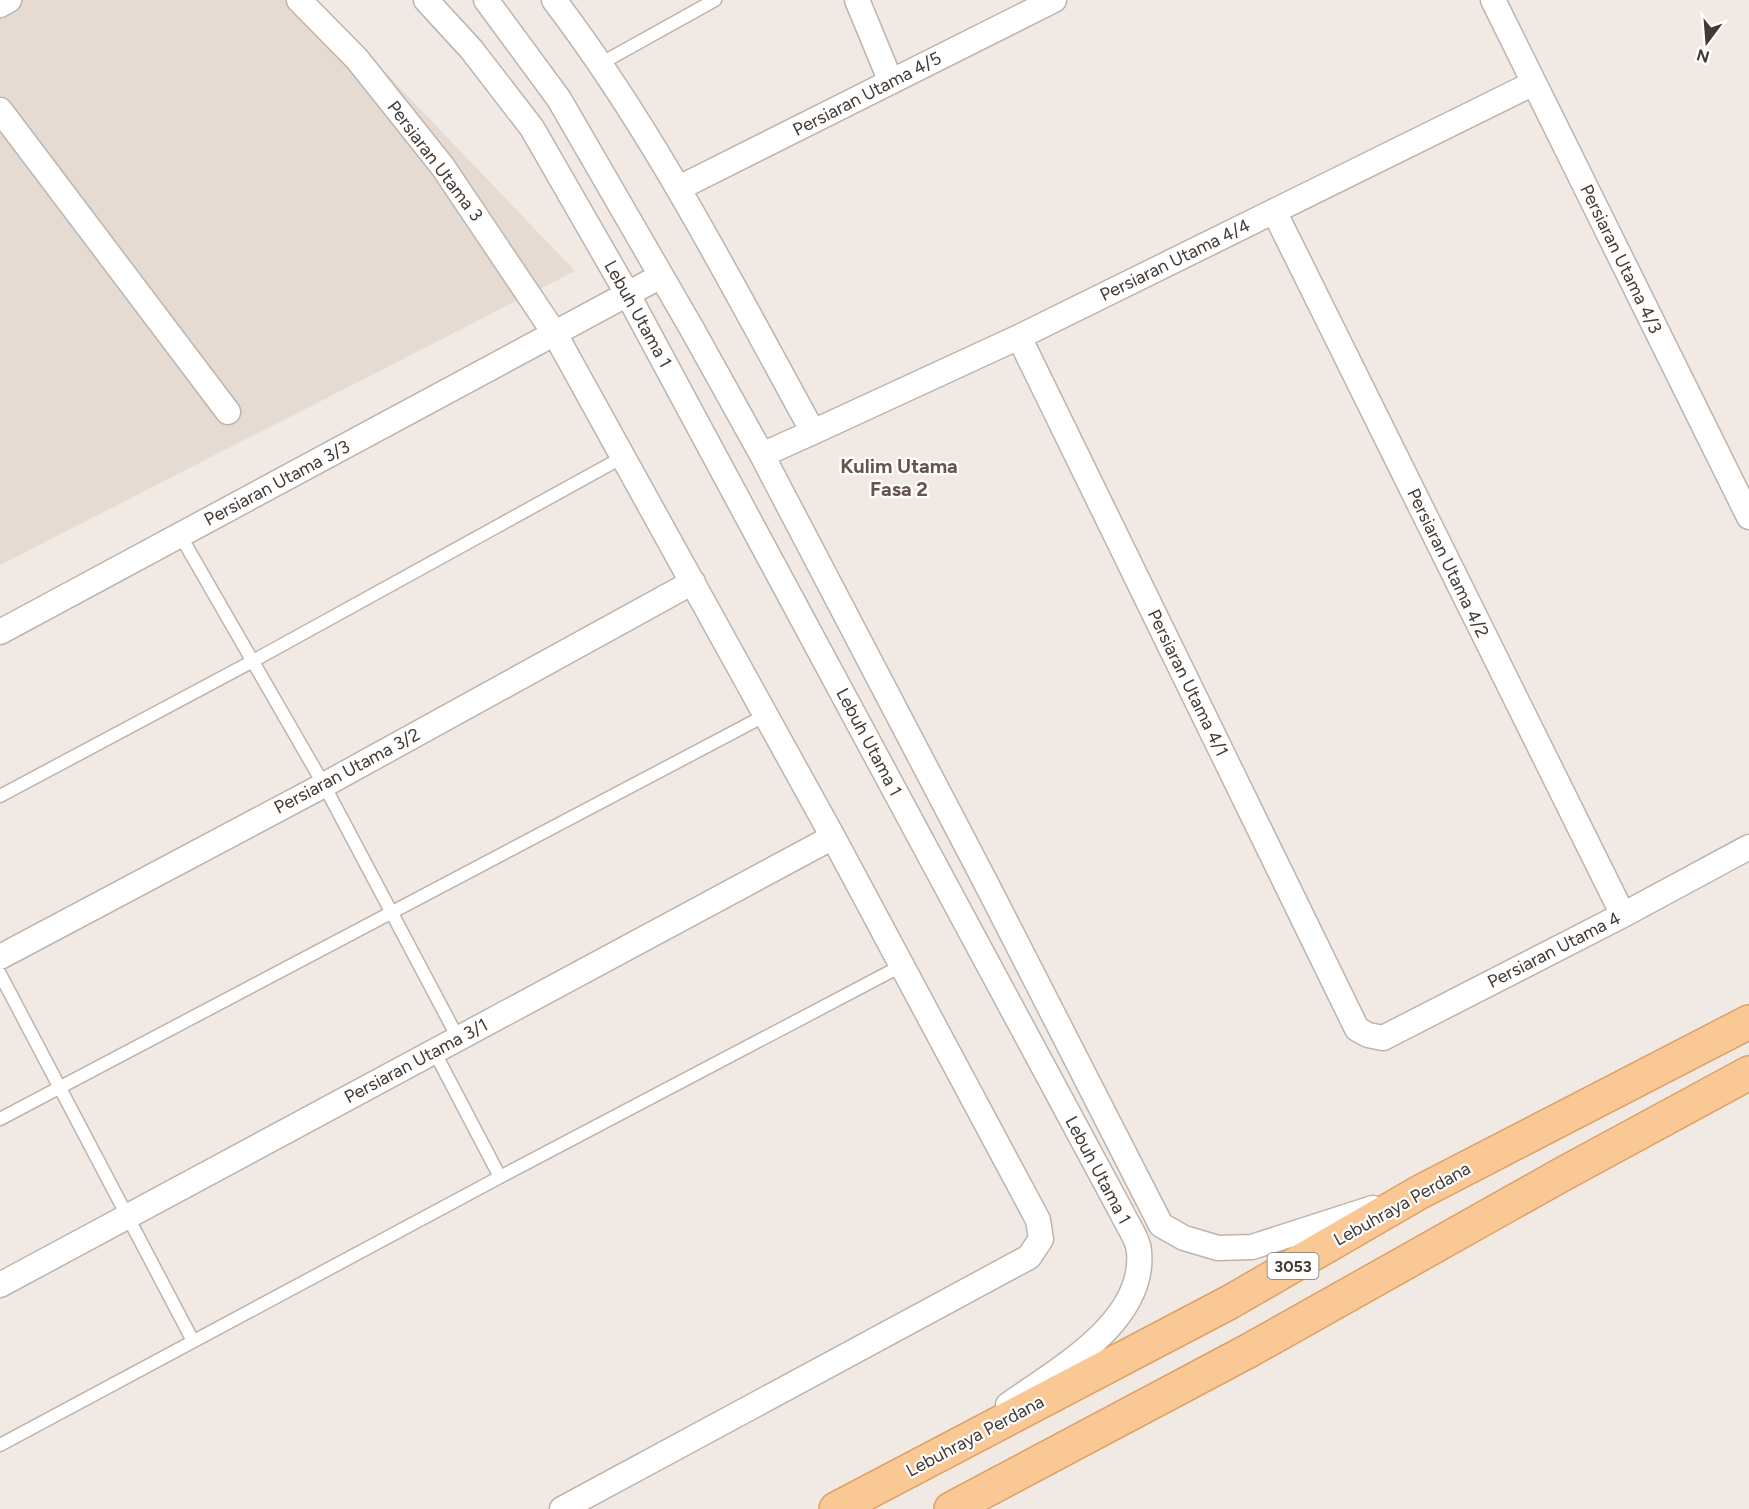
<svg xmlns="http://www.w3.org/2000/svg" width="1749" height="1509" font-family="Figtree,sans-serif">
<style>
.residential{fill:#e5dbd2}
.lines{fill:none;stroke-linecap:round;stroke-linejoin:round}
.service-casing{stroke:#bfb3aa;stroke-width:15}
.minor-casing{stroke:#bfb3aa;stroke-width:27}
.primary-casing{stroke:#dea165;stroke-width:36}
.service{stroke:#fff;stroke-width:12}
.minor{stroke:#fff;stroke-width:24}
.primary{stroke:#fac894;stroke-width:33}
.labels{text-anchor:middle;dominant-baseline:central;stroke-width:4.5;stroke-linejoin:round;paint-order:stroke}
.shield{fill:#fff;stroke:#7b7571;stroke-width:1.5}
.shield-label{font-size:16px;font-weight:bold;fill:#433a34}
.street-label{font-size:18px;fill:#433a34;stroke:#fff}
.neighbourhood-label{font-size:20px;font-weight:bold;fill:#65564c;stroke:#fff}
</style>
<rect width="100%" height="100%" fill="#f1eae4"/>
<!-- residential -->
<path class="residential" d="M0 0H316L575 271 0 565Z"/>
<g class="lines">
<!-- service casing -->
<g class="service-casing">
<path id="service" d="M600 64 715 0
M180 535 324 785 458 1038
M0 796 253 661 623 457
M0 974 193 1341
M434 1051 500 1177
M0 1119 766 715
M0 1445 500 1177 901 966"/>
</g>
<!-- minor casing -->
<g class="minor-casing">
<path id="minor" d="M299 0 357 59 443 167 555 334 833 837 1038 1220 1041 1239 1029 1257 562 1509
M426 0 471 49 532 128 628 295 1122 1213C1127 1224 1138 1239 1139 1251 1146 1322 1057 1370 1008 1405
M486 0 559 99 692 329 762 455 986 883 1161 1225 1184 1238 1218 1248 1252 1247 1373 1208
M554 0C656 134 732 285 813 432L762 455
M857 0 891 82
M1493 0 1749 517
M0 5 9 0
M0 110 228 412
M679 188 1054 0
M1274 211 1623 915
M1019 337 1357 1029 1368 1035 1383 1038 1623 915 1749 847
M813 432 1019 337 1534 83
M0 632 661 276
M0 957 324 785 693 582
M0 1285 833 837"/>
</g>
<!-- primary casing -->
<g class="primary-casing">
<path id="primary" d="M836 1509 1230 1302 1420 1192 1749 1022
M951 1509 1250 1350 1561 1175 1749 1073"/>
</g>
<!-- service -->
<use href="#service" class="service"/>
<!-- minor -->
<use href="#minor" class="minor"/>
<!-- primary -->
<use href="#primary" class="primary"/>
</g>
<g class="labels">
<!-- shield labels -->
<rect class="shield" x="1267.5" y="1253" width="51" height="26" rx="4.5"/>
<g class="shield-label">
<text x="1293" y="1266">3053</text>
</g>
<!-- street labels -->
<g class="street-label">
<text transform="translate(867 94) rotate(-27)">Persiaran Utama 4/5</text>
<text transform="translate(435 161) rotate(53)">Persiaran Utama 3</text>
<text transform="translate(1621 259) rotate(64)">Persiaran Utama 4/3</text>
<text transform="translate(1175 260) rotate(-26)">Persiaran Utama 4/4</text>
<text transform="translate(638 314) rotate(61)">Lebuh Utama 1</text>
<text transform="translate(277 483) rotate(-28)">Persiaran Utama 3/3</text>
<text transform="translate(1448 563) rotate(64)">Persiaran Utama 4/2</text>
<text transform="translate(1188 683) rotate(64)">Persiaran Utama 4/1</text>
<text transform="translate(869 742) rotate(62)">Lebuh Utama 1</text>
<text transform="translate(347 771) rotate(-28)">Persiaran Utama 3/2</text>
<text transform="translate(1554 950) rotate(-27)">Persiaran Utama 4</text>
<text transform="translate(416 1061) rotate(-28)">Persiaran Utama 3/1</text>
<text transform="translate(1098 1170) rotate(62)">Lebuh Utama 1</text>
<text transform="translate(1402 1204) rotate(-29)">Lebuhraya Perdana</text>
<text transform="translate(975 1436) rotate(-28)">Lebuhraya Perdana</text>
</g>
<!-- neighbourhood labels -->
<g class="neighbourhood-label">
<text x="899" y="466">Kulim Utama<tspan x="899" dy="23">Fasa 2</tspan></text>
</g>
</g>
<!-- north arrow -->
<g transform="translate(1707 42) rotate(196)" stroke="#ffffff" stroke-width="4.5" paint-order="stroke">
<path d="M0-4.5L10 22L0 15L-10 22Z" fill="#433a34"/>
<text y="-9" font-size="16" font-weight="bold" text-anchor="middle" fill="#433a34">N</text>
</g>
</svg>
